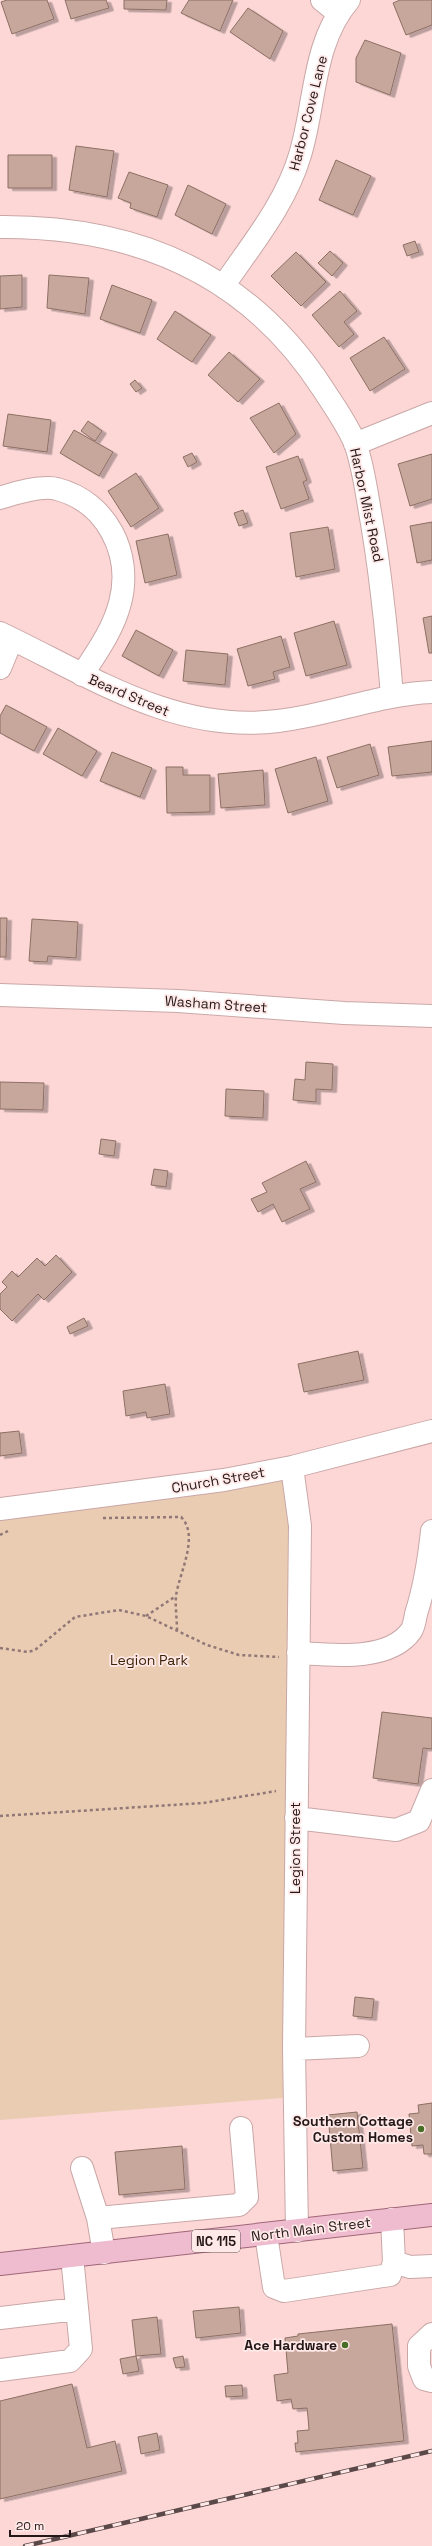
<svg xmlns="http://www.w3.org/2000/svg" width="432" height="2546" font-family="'Space Grotesk',sans-serif">
<style>
.green{fill:#e9ccb2}
.building{fill:#c7a79b;stroke:#8c6f63;filter:url(#shadow)}
.lines{fill:none;stroke-linecap:round;stroke-linejoin:round}
.minor-casing{stroke:#caa7a7;stroke-width:24}
.major-casing{stroke:#a06578;stroke-width:24}
.path{stroke:#917877;stroke-width:2.5;stroke-dasharray:3 3;stroke-linecap:butt}
.minor{stroke:#fff;stroke-width:22}
.major{stroke:#eebcce;stroke-width:22}
.rail-casing{stroke:#5b4848;stroke-width:4.5}
.rail{stroke:#ffe9e8;stroke-width:3;stroke-dasharray:9;stroke-linecap:butt}
.poi-dot{fill:#486d26;stroke:#ffe9e8;stroke-width:1.5}
.labels{text-anchor:middle;dominant-baseline:central;stroke-width:3.5;stroke-linejoin:round;paint-order:stroke}
.shield{fill:#ffe9e8;stroke:#665656;stroke-width:1}
.shield-label{font-size:13px;font-weight:bold;fill:#241717}
.street-label{font-size:14px;fill:#241717;stroke:#ffe9e8}
.park-label{font-size:14px;fill:#3d2305;stroke:#ffe9e8}
.poi-label{font-size:14px;font-weight:bold;fill:#241717;stroke:#ffe9e8;text-anchor:end}
</style>
<defs>
<filter id="shadow"><feDropShadow dx="4.5" dy="2.5" stdDeviation="0" flood-color="#0004"/></filter>
</defs>
<rect width="100%" height="100%" fill="#fcd7d6"/>
<!-- green -->
<path class="green" d="M291 1467 294 2097 0 2120V1510Z"/>
<!-- building -->
<path class="building" d="M7 0H47L54 19 12 34 1 2Z
M65 0H106L109 8 71 19Z
M124 0H167L166 10 124 9Z
M189 0H233L220 31 181 13Z
M400 0H432V25L406 35 393 3Z
M248 8 283 31 270 59 230 32Z
M365 40 401 53 390 95 356 82V58Z
M76 146 114 151 107 197 69 190Z
M8 155H52V188H8Z
M336 160 371 176 353 215 319 200Z
M129 172 168 185 157 217 130 208 131 203 118 198Z
M188 185 226 204 212 234 175 215Z
M415 241 419 252 407 256 403 245Z
M330 251 343 263 332 276 318 263Z
M296 252 326 282 301 306 271 276Z
M22 275V307L0 309V276Z
M49 275 89 278 85 314 47 308Z
M112 285 152 300 140 333 100 319Z
M340 291 357 311 344 322 354 334 339 347 312 315Z
M175 311 211 335 192 362 157 339Z
M384 337 405 369 370 391 350 358Z
M229 352 260 379 238 402 208 375Z
M135 380 142 388 136 392 130 384Z
M279 403 296 434 274 453 250 418Z
M8 414 51 420 47 452 3 446Z
M88 421 102 431 95 441 81 431Z
M74 430 113 452 99 476 60 453Z
M192 453 197 462 188 467 183 457Z
M432 454V499L410 506 398 464Z
M298 456 307 480 303 482 309 499 281 509 266 467Z
M136 473 159 508 131 527 108 491Z
M243 510 248 523 239 526 234 513Z
M432 522V560L417 563 410 526Z
M328 527 335 569 296 577 290 533Z
M168 534 177 575 145 583 136 541Z
M432 616V653H429L423 618Z
M334 621 347 665 306 676 294 633Z
M136 630 173 650 159 676 122 656Z
M281 636 290 667 273 672 275 679 248 686 237 649Z
M186 650 228 654 225 685 183 681Z
M6 705 47 727 34 751 0 733V716Z
M58 728 97 751 82 776 43 754Z
M432 741V772L392 776 388 747Z
M370 744 379 775 337 788 327 757Z
M112 752 152 768 140 797 100 781Z
M316 757 328 801 288 813 275 769Z
M166 767H183V775H210V812L167 813Z
M263 770 265 805 221 808 218 774Z
M0 918H7L6 957H0Z
M32 919 78 922 76 958 48 956 47 962 29 961Z
M306 1062 333 1064 332 1090 316 1089V1102L293 1100 295 1079 305 1080Z
M0 1082 44 1083 43 1110 0 1109Z
M226 1089 264 1091 263 1118 225 1116Z
M101 1139 116 1141 114 1156 99 1154Z
M306 1161 316 1182 300 1189 310 1209 282 1222 273 1204 258 1212 251 1199 267 1192 262 1183Z
M154 1169 168 1171 166 1187 151 1185Z
M56 1255 72 1272 44 1300 38 1294 12 1321 0 1309V1294L7 1287 2 1282 12 1271 18 1277 37 1258 45 1266Z
M84 1318 88 1326 70 1334 67 1327Z
M358 1351 364 1380 304 1392 298 1364Z
M165 1384 170 1414 147 1418 146 1412 126 1416 123 1391Z
M19 1431 22 1453 0 1456V1433Z
M382 1712 432 1718V1749L423 1748 418 1784 373 1778Z
M355 1997 374 1999 372 2018 353 2016Z
M432 2103V2154H424L423 2145 412 2146 409 2114 419 2113 418 2105Z
M357 2112 363 2168 333 2171 328 2115Z
M182 2146 185 2189 119 2195 115 2152Z
M239 2307 241 2333 196 2338 193 2311Z
M157 2317 161 2354 136 2356 132 2320Z
M392 2324 404 2441 296 2452 295 2443H298L297 2431 309 2430 308 2417 307 2408 293 2409 291 2399 277 2401 274 2375 288 2373 285 2338 298 2336V2334Z
M136 2356 139 2371 123 2374 120 2359Z
M183 2356 185 2367 176 2368 173 2358Z
M72 2384 87 2448 115 2441 122 2471 0 2499V2401Z
M242 2385 243 2396 226 2397 225 2386Z
M157 2433 160 2450 141 2454 138 2437Z"/>
<g class="lines">
<!-- minor casing -->
<g class="minor-casing">
<path id="minor" d="M322 0 338 13
M0 227C135 226 248 273 323 389 334 406 347 424 355 443 363 465 366 489 370 512 381 573 387 634 392 696
M224 285C252 244 286 203 300 155 316 103 312 43 349 0
M355 444 432 413
M0 498C14 493 43 485 57 489 107 502 133 554 120 603 113 630 97 652 82 675
M0 633C89 675 174 734 278 721 330 715 380 694 432 692
M0 668 12 639
M0 995 178 1001 344 1013 432 1016
M292 1467 300 1526 294 2049 297 2231
M0 1509 224 1480 292 1467 432 1431
M298 1653C331 1655 389 1662 411 1631 414 1627 415 1619 416 1614 425 1586 429 1560 432 1531
M296 1818 396 1830 419 1821 432 1790
M294 2049 358 2046
M82 2168 98 2218 239 2205 247 2197 241 2128
M98 2218 104 2253
M266 2235 274 2287 284 2291 390 2275 394 2262 392 2219
M394 2262 410 2267 432 2266
M0 2318 77 2309
M432 2334 419 2346V2366L424 2379 432 2381
M0 2370 70 2361 81 2349 72 2256"/>
</g>
<!-- major casing -->
<g class="major-casing">
<path id="major" d="M0 2264 432 2215"/>
</g>
<!-- path -->
<path class="path" d="M103 1518 181 1517C200 1536 179 1573 176 1596 175 1607 177 1619 177 1630
M0 1535 8 1531
M146 1616 176 1596
M0 1648 28 1652 35 1650 75 1617 119 1610 146 1616 207 1645 239 1655 279 1657
M0 1816 203 1803 276 1791"/>
<!-- minor -->
<use href="#minor" class="minor"/>
<!-- major -->
<use href="#major" class="major"/>
<!-- rail casing -->
<g class="rail-casing">
<path id="rail" d="M25 2546 432 2451"/>
</g>
<!-- rail -->
<use href="#rail" class="rail"/>
</g>
<!-- markers -->
<g class="poi-dot">
<circle cx="421" cy="2129" r="4"/>
<circle cx="345" cy="2345" r="4"/>
</g>
<g class="labels">
<!-- shield labels -->
<rect class="shield" x="192" y="2230" width="48" height="22" rx="3"/>
<g class="shield-label">
<text x="216" y="2241">NC 115</text>
</g>
<!-- street labels -->
<g class="street-label">
<text transform="translate(308 113) rotate(-76)">Harbor Cove Lane</text>
<text transform="translate(367 505) rotate(78)">Harbor Mist Road</text>
<text transform="translate(129 695) rotate(23)">Beard Street</text>
<text transform="translate(216 1004) rotate(4)">Washam Street</text>
<text transform="translate(218 1480) rotate(-10)">Church Street</text>
<text transform="translate(295 1848) rotate(-90)">Legion Street</text>
<text transform="translate(311 2229) rotate(-7)">North Main Street</text>
</g>
<!-- park labels -->
<g class="park-label">
<text x="149" y="1660">Legion Park</text>
</g>
<!-- poi labels -->
<g class="poi-label">
<text x="413" y="2121">Southern Cottage<tspan x="413" dy="16">Custom Homes</tspan></text>
<text x="337" y="2345">Ace Hardware</text>
</g>
</g>
<!-- scale -->
<path d="M10 2530v6h60v-6" fill="none" stroke="#241717" stroke-width="2"/>
<text x="16" y="2530" font-size="12" fill="#241717" stroke="#ffe9e8" stroke-width="3" paint-order="stroke">20 m</text>
</svg>
